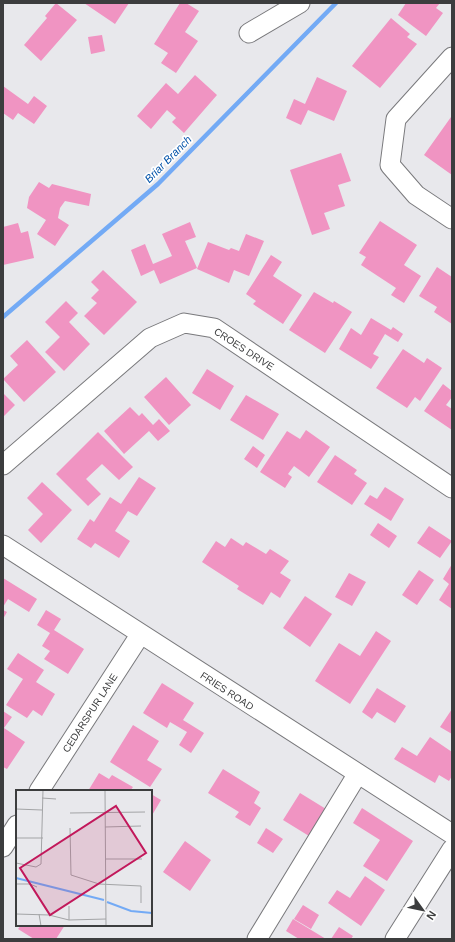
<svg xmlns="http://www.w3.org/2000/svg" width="455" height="942" font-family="Helvetica,sans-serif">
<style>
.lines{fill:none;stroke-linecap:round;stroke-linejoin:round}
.stream{stroke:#73aaf5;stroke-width:4.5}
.building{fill:#f094c2}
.minor-casing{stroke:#79797c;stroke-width:21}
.minor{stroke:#fff;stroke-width:19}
.labels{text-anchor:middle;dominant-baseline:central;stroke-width:3.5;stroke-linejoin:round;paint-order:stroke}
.street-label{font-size:10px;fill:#3c3d3e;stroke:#fff}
.water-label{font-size:11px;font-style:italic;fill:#0353a9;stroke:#fff}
.inset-river{fill:none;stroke:#73aaf5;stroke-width:2}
.inset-road{fill:none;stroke:#a3a4a6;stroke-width:1}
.view{fill:#c2185b;fill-opacity:0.15;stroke:#c2185b;stroke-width:2}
.inset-edge{fill:none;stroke:#3c3d3e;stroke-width:2}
</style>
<rect width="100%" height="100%" fill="#e8e8ec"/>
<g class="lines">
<!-- stream -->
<path class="stream" d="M3 317 158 184 336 3"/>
</g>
<!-- building -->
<path class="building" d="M56 3 77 20 41 61 24 45 47 18 45 16Z
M84 3H129L115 24Z
M180 3H186L199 11 185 32 198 41 176 73 161 63 168 53 154 44Z
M406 3H440L436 8 443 13 426 36 398 15Z
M391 18 410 34 407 37 417 44 380 88 352 66Z
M102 35 105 51 91 54 88 37Z
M195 75 217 95 184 133 172 122 176 118 167 110 151 129 137 116 166 83 178 94Z
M317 77 347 91 334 121 308 110 301 125 286 118 294 99 305 104Z
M3 86 28 104 34 96 47 106 34 124 18 113 13 120 3 113Z
M451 117 452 118V175L424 155Z
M341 153 351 181 338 185 345 206 324 213 330 229 312 235 290 170Z
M39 182 49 188 52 184 91 194 89 206 65 201 60 208 58 218 69 225 55 246 37 234 46 220 27 208 29 197Z
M380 221 417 245 404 265 421 276 404 303 391 295 396 288 361 265 366 257 359 253Z
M190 222 196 237 185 241 197 268 160 284 154 270 141 276 131 250 145 244 153 264 172 256 162 234Z
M18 223 21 233 28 231 34 258 3 265V227Z
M246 234 264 241 249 276 234 270 229 283 197 269 208 242 229 250 231 248 239 251Z
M271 255 282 262 273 276 302 295 283 324 253 304 256 301 246 294Z
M437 267 452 277V324L434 312 437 307 419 296Z
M103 270 137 302 104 335 84 316 97 303 91 298 99 290 91 282Z
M314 292 333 303 334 301 352 312 325 353 289 330Z
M66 301 78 313 69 322 90 344 64 371 45 352 60 337 45 322Z
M371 318 391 330 393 327 403 334 398 342 385 334 373 354 379 357 371 369 339 349 351 328 361 335Z
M27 340 56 372 24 402 3 379 18 365 10 356Z
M403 349 424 363 427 358 442 368 420 401 415 397 407 408 376 388Z
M207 369 234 386 220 410 192 393Z
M166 377 191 405 169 425 144 397Z
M443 384 452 391V397L446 405 452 409V430L424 411Z
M3 393 15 405 3 417Z
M246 395 279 414 263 440 230 420Z
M130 407 139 416 142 413 153 425 159 419 170 431 158 441 149 431 124 454 104 431Z
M306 430 330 447 309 477 294 466 288 474 292 477 285 488 260 472 287 431 300 439Z
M98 432 133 467 119 480 102 464 86 479 101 494 88 506 56 474Z
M253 446 265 455 257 468 244 459Z
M335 455 357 470 354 474 367 483 352 505 317 482Z
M139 477 156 488 137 516 128 511 115 531 130 541 119 558 95 543 91 548 77 539 90 519 94 522 110 497 121 504Z
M42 482 72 510 41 543 28 530 43 514 27 498Z
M385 487 404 499 391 521 364 504 370 495 377 499Z
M378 523 397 536 389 548 370 535Z
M429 526 452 541 440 558 417 543Z
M231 538 243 546 246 542 266 554 270 549 289 561 280 573 291 580 280 598 271 592 263 605 237 589 239 586 202 562 216 541 225 547Z
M452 564V609L439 600 449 584 443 579Z
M419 570 434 580 417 605 402 595Z
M349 573 366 582 352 606 335 597Z
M3 578 37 599 29 612 8 599 3 607Z
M305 596 332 614 310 647 283 628Z
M3 610 7 612 3 619Z
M46 610 61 619 54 630 84 649 68 674 44 659 50 651 42 646 50 633 37 625Z
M376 631 391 641 350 704 315 681 339 643 360 656Z
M18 653 44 670 36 682 55 694 42 716 33 710 27 718 6 705 23 679 7 669Z
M162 683 194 703 183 720 204 733 191 753 179 745 187 732 170 722 167 728 143 713Z
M377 688 406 706 395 723 377 712 372 719 362 712Z
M452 709V734L440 727Z
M3 711 12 717 4 728 25 742 7 769 3 767Z
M133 725 159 741 147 760 162 769 150 787 110 762Z
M430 737 452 752V776L449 781 439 775 435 783 394 759 402 747 417 756Z
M223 769 260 792 254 803 261 808 250 826 235 817 239 812 208 793Z
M99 773 109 779 112 775 133 787 130 791H88Z
M300 793 326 809 309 836 283 820Z
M151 794 161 800 151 817Z
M362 808 413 841 387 881 363 866 380 840 353 823Z
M266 828 283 839 273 853 257 843Z
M185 841 211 860 190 891 163 872Z
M365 876 385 890 361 926 328 903 337 890 350 898Z
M303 905 319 915 311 929 294 919Z
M293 919 326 939H299L286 931Z
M21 925H65L56 939H34L18 929Z
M339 927 353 936 351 939H331Z"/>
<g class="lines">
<!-- minor casing -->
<g class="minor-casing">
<path id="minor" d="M249 33 300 3
M452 57 396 119 390 165 416 195 452 219
M3 465 150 338 184 323 214 328 452 488
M3 545 452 834
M39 791 140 635
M3 847 17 825
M257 939 357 775
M395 939 452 849"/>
</g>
<!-- minor -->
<use href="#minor" class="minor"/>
</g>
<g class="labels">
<!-- street labels -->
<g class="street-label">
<text transform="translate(244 349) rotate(33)">CROES DRIVE</text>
<text transform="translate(227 691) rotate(33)">FRIES ROAD</text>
<text transform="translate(90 713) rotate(-57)">CEDARSPUR LANE</text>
</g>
<!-- water labels -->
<g class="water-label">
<text transform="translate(168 159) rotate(-45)">Briar Branch</text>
</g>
</g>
<!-- overview -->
<g transform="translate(16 790)">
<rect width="136" height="136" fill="#e8e8ec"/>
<path class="inset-river" d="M0 88 88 110M91 112 115 121 136 123"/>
<path class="inset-road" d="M89 0 90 136M26 8 40 9M0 19 26 20M54 23 129 22M89 37 125 36M54 38 55 85 83 94 125 96V113M0 48H27M90 69H126M0 73 20 77 25 74 27 0M0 94H14L21 97M53 116V130M0 124 33 125 53 130 90 129M23 124 25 136M96 136H127"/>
<path class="view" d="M100 16 130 63 34 125 4 78Z"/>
<rect width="136" height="136" class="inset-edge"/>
</g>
<!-- border -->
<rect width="455" height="942" fill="none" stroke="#3c3d3e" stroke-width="8"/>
<!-- north arrow -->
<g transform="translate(423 910) rotate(123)" stroke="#ffffff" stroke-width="3" paint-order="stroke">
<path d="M0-3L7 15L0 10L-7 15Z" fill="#3c3d3e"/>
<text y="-6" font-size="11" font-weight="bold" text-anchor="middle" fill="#3c3d3e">N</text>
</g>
</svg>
